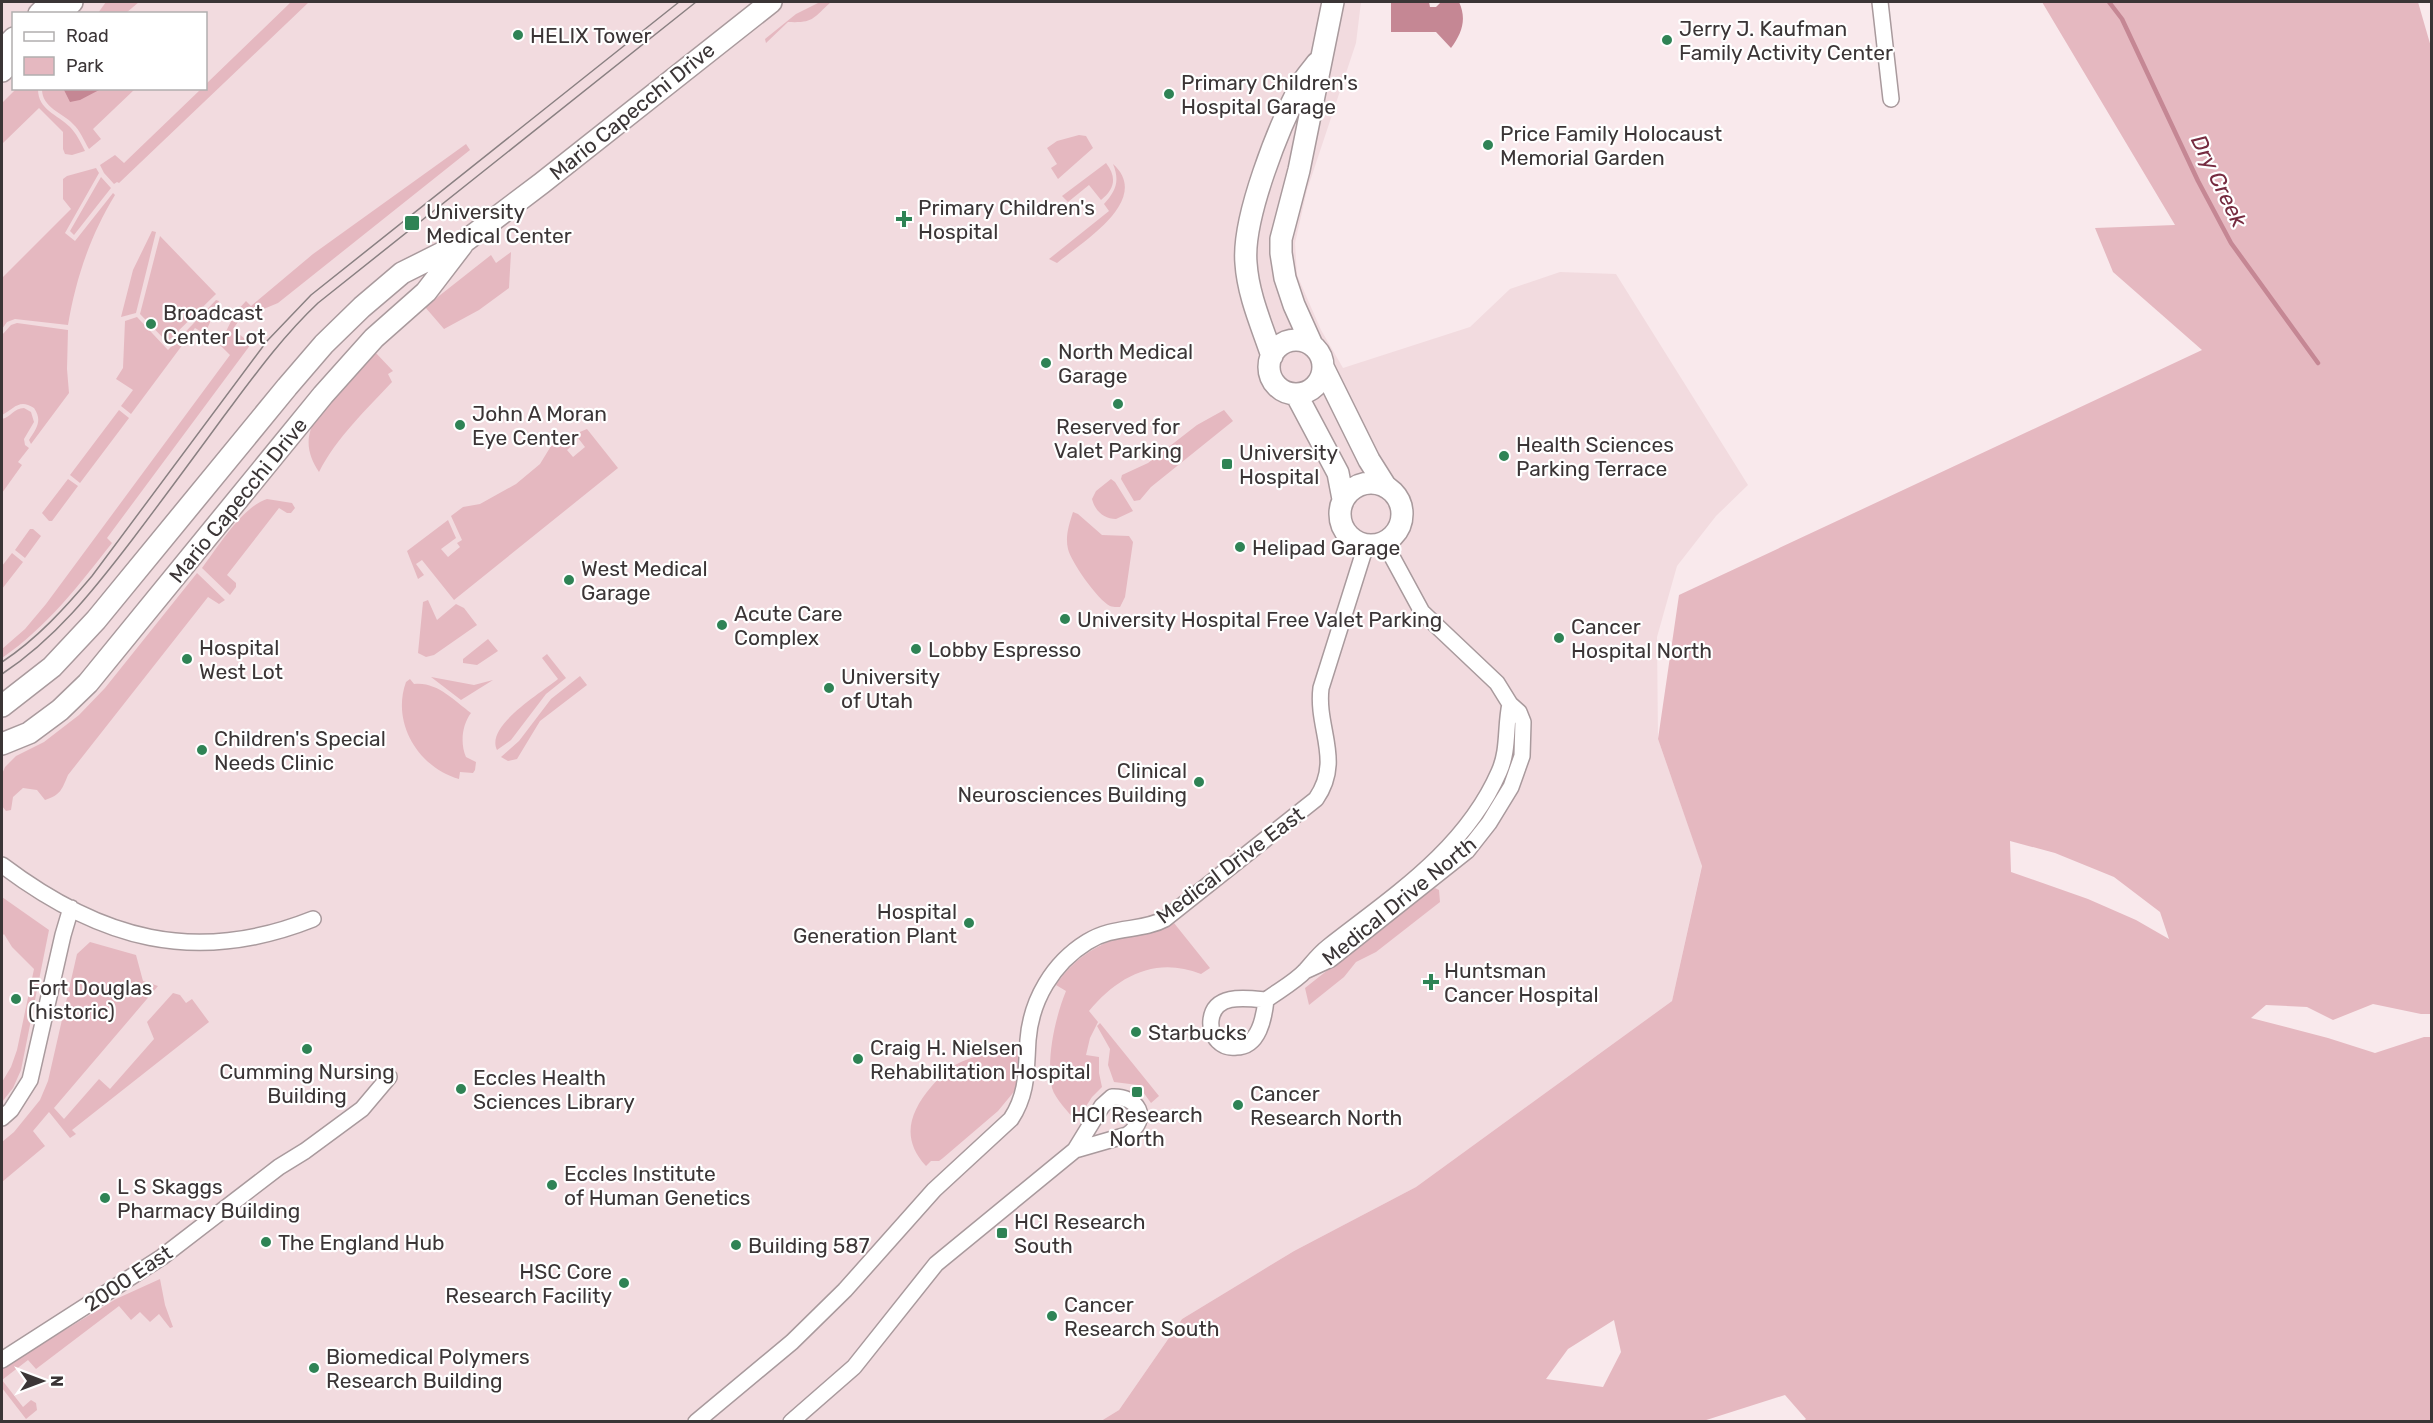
<svg xmlns="http://www.w3.org/2000/svg" width="2433" height="1423" font-family="Rubik,sans-serif">
<style>
.built{fill:#f2dbdf;fill-rule:evenodd}
.green{fill:#e5b8c0;fill-rule:evenodd}
.water{fill:#c58794}
.lines{fill:none;stroke-linecap:round;stroke-linejoin:round}
.stream{stroke:#c58794;stroke-width:4.5}
.street-casing{stroke:#a99a9d;stroke-width:18}
.secondary-casing{stroke:#a99a9d;stroke-width:24}
.street{stroke:#fff;stroke-width:15}
.secondary{stroke:#fff;stroke-width:21}
.tram{stroke:#8a8082;stroke-width:1.5}
.poi-dot{fill:#2f8355;stroke:#fff;stroke-width:2}
.labels{text-anchor:middle;dominant-baseline:central;stroke-width:4.5;stroke-linejoin:round;paint-order:stroke}
.poi-label{font-size:21px;fill:#3b3536;stroke:#fff;text-anchor:start}
.street-label{font-size:21px;fill:#3b3536;stroke:#fff}
.water-label{font-size:22px;font-style:italic;fill:#762b40;stroke:#fff}
</style>
<rect width="100%" height="100%" fill="#f9e9ec"/>
<!-- built -->
<path class="built" d="M2 2H1361L1356 43 1307 190 1295 243 1297 275 1321 330 1343 368 1470 327 1510 289 1560 272 1616 274 1748 485 1716 516 1677 566 1657 637 1658 739 1702 865 1672 1001 1416 1187 1294 1251 1182 1319 1119 1410 1101 1421 2 1422ZM14 14H206V88H14Z"/>
<!-- green -->
<path class="green" d="M106 2H139L126 13H98Z
M291 2H309L119 183 117 182 114 184 104 173 100 165 115 155 124 163 201 89 206 88V84Z
M820 2H831C812 19 814 23 788 22L766 43 765 39 796 14Z
M2042 2H2418L2431 47V1014H2421L2373 1004 2333 1020 2307 1007 2266 1005 2251 1018 2328 1038 2375 1053 2424 1037H2431V1421L1802 1422 1806 1419 1785 1395 1700 1422 1101 1421 1119 1410 1182 1319 1294 1251 1416 1187 1672 1001 1702 866 1658 739 1679 595 2202 350 2113 272 2095 228 2175 225ZM2010 841 2055 853 2114 877 2160 912 2169 939 2136 920 2088 899 2011 872ZM1614 1320 1621 1352 1603 1387 1546 1379 1568 1349Z
M17 88 38 89C38 110 57 114 70 127 76 133 81 143 85 151L72 155 65 154 63 149V132L39 108 2 144V103Z
M42 89H135L93 129 101 139 89 149C84 141 80 130 73 124 62 112 42 108 42 89Z
M1079 135 1086 136 1093 148 1058 179 1051 168 1057 164 1047 148 1057 141Z
M466 144 470 150 278 303 240 319 233 329 251 344 107 538 112 543C79 585 47 627 2 658V649L25 629 46 604 230 355 220 345C228 328 232 315 246 301L251 306 313 254Z
M1106 163C1117 177 1115 189 1101 200L1089 185 1068 202 1062 196Z
M1113 164C1153 200 1081 243 1057 263L1049 259 1109 211 1104 204C1116 191 1120 181 1113 164Z
M96 168 99 173 65 233 75 241 113 193 115 195C90 236 76 278 68 325L15 319 7 322 2 329V278L71 209 63 199V179L67 176Z
M101 177 111 188 74 235 70 231Z
M152 231 156 232 136 313 121 317 133 270Z
M160 236 216 294 167 342 140 314Z
M511 252 509 288 479 310 444 329 425 307 491 255 496 263Z
M216 300 219 301 205 334 195 328 131 414 121 406 133 390 116 379 123 368 125 321 137 317 168 350Z
M17 323 68 330 67 369 69 393 31 444 29 440C36 429 43 421 34 408 19 398 14 409 2 415V335L11 325Z
M375 352 393 371 388 374 392 382C366 410 337 437 319 472 311 460 306 447 310 432 315 412 359 369 375 352Z
M24 408 31 412 34 422 24 439 25 445 29 448 18 462 22 465 2 493V419C11 417 14 408 24 408Z
M119 410 129 418 80 483 70 475Z
M1224 410 1233 421 1151 487 1140 500 1134 501 1121 479 1122 475 1148 463 1197 425Z
M587 429 618 468 454 600 422 560 416 564 424 575 418 579 407 551 448 520 456 538 441 549 448 557 460 547 457 543 462 540 451 516 463 507 480 504 516 484 540 464 551 446 572 436 576 442 567 450 573 457 585 447 575 434Z
M68 479 78 486 52 521H49L42 513Z
M1111 479 1115 482 1133 511 1116 519C1104 519 1095 511 1092 499L1096 491Z
M267 499 292 503 295 508 291 513H287L279 508 227 575 236 583V587L230 595 202 568C218 547 242 507 267 499Z
M1073 512 1078 514 1102 535 1129 536 1133 542 1125 597 1120 607C1119 607 1111 607 1110 606 1098 600 1071 562 1068 549 1065 537 1069 524 1073 512Z
M30 529H33L41 536 25 558 15 550Z
M12 553 23 562 2 589V566Z
M197 573 225 600 219 604 208 597 68 775C62 789 61 795 45 800L37 790 23 788 13 797 11 810 6 811 2 806V774L5 767 16 756 44 742 79 715 105 688Z
M428 600 437 620 456 604 464 608 477 625 434 655 426 657 418 653 423 602Z
M488 639 498 651 477 665 463 663V659Z
M547 654 566 678 546 694 511 740 497 750C485 726 541 693 558 679L542 658Z
M580 676 587 685 540 721 517 759 508 761 501 757 519 741 551 699Z
M431 677 474 685 493 680 461 700Z
M410 679 414 684C436 681 454 700 471 713 462 725 460 743 466 757L476 762 475 770 473 773 460 772 459 779C419 768 391 723 406 682Z
M1435 888 1439 890 1440 902 1376 952 1356 962 1344 977 1309 1005 1305 988 1425 893Z
M2 897 49 930 21 1070 13 1088 2 1102V1082L11 1067 17 1050 34 969 12 947 4 934 2 936Z
M1174 923 1210 968 1201 974C1156 956 1118 976 1089 1011L1098 1022 1090 1038 1086 1055 1099 1057V1073L1102 1087 1092 1097 1076 1122C1069 1112 1055 1099 1052 1088 1046 1059 1055 1018 1066 991L1056 985C1072 961 1095 944 1124 937 1144 932 1155 933 1174 923Z
M90 942 136 955 143 981 158 986 54 1108 64 1119 99 1079 110 1089 154 1039 147 1022 173 993 180 995 186 1003 192 999 209 1022 72 1130 76 1134 70 1138 49 1112 33 1131 45 1146 2 1182V1142L14 1132 40 1100 48 1081 77 954Z
M1100 1023 1159 1096 1151 1103 1138 1085 1114 1082 1108 1065 1110 1049 1097 1026Z
M1012 1044 1019 1047 1021 1057 1017 1088 998 1111 943 1158 939 1161H931L926 1166C901 1139 909 1113 931 1087 938 1079 945 1070 955 1065 972 1056 994 1051 1012 1044Z
M160 1279 165 1305 173 1327 170 1328 159 1314 150 1322 140 1312 131 1320 119 1306 36 1369 28 1360 2 1380 23 1407 31 1400 36 1403 37 1410 26 1419 2 1388V1368L116 1299Z"/>
<!-- water -->
<path class="water" d="M1391 2H1429L1430 7H1436L1441 2H1459C1467 19 1462 33 1451 48L1436 32H1391Z
M63 88H101V89L80 100 70 102Z"/>
<g class="lines">
<!-- stream -->
<path class="stream" d="M2109 2 2122 19 2198 181 2231 243 2318 363"/>
<!-- street casing -->
<g class="street-casing">
<path id="street" d="M1880 2 1891 99
M2 865C100 939 195 966 313 919
M1305 971 1331 959 1467 851 1489 823 1511 787 1522 756 1523 722 1519 712 1510 704 1497 683 1422 612 1384 542
M1266 1000C1264 1018 1259 1047 1236 1047 1230 1048 1223 1046 1218 1041 1213 1036 1210 1028 1211 1020 1214 993 1246 998 1266 1000 1278 991 1295 982 1306 970 1313 962 1319 954 1328 947 1393 896 1465 850 1499 772 1509 750 1505 727 1510 704
M2 1118 11 1110 30 1080 63 935 71 908
M2 1360 162 1257 279 1167 305 1151 362 1109 389 1077
M696 1422 792 1342 845 1290 934 1190 1011 1119C1028 1093 1026 1070 1028 1040 1031 1000 1053 963 1087 942 1114 925 1141 932 1165 919L1316 799C1343 760 1316 729 1321 688L1366 545
M791 1422 854 1367 936 1264 1075 1150 1127 1135C1151 1118 1138 1096 1112 1097L1102 1106 1075 1150"/>
</g>
<!-- secondary casing -->
<g class="secondary-casing">
<path id="secondary" d="M39 14 51 2
M60 14 72 2
M2 50 14 38
M2 71 14 59
M1269 367a27 27 0 1 1 54 0a27 27 0 1 1-54 0Z
M1312 345 1294 305 1285 278 1281 253V239L1299 170 1333 2
M1272 356C1262 326 1248 295 1246 263 1242 218 1279 126 1301 85 1305 77 1312 70 1317 63
M1323 367 1369 460 1386 487
M1296 394 1338 473 1343 499
M1340 514a31 31 0 1 1 62 0a31 31 0 1 1-62 0Z
M2 706 52 667 96 620 287 387 324 344 362 307 402 273 464 242 542 183 771 2
M2 744 29 733 60 710 88 683 323 395 374 338 426 292 462 245"/>
</g>
<!-- street -->
<use href="#street" class="street"/>
<!-- secondary -->
<use href="#secondary" class="secondary"/>
<!-- tram -->
<path class="tram" d="M2 662C37 639 65 608 92 576L267 341 311 295 679 2
M2 674C55 639 93 591 132 540 163 499 194 457 224 416 254 376 282 337 318 303L696 2"/>
</g>
<!-- markers -->
<g class="poi-dot">
<circle cx="518" cy="35" r="6"/>
<circle cx="1667" cy="40" r="6"/>
<circle cx="1169" cy="94" r="6"/>
<circle cx="1488" cy="145" r="6"/>
<path d="M901 210h6v6h6v6h-6v6h-6v-6h-6v-6h6z"/>
<rect x="404" y="215" width="16" height="16" rx="3"/>
<circle cx="151" cy="324" r="6"/>
<circle cx="1046" cy="363" r="6"/>
<circle cx="1118" cy="404" r="6"/>
<circle cx="460" cy="425" r="6"/>
<circle cx="1504" cy="456" r="6"/>
<rect x="1221" y="458" width="12" height="12" rx="3"/>
<circle cx="1240" cy="547" r="6"/>
<circle cx="569" cy="580" r="6"/>
<circle cx="1065" cy="619" r="6"/>
<circle cx="722" cy="625" r="6"/>
<circle cx="1559" cy="638" r="6"/>
<circle cx="916" cy="649" r="6"/>
<circle cx="187" cy="659" r="6"/>
<circle cx="829" cy="688" r="6"/>
<circle cx="202" cy="750" r="6"/>
<circle cx="1199" cy="782" r="6"/>
<circle cx="969" cy="923" r="6"/>
<path d="M1428 973h6v6h6v6h-6v6h-6v-6h-6v-6h6z"/>
<circle cx="16" cy="999" r="6"/>
<circle cx="1136" cy="1032" r="6"/>
<circle cx="307" cy="1049" r="6"/>
<circle cx="858" cy="1059" r="6"/>
<circle cx="461" cy="1089" r="6"/>
<rect x="1131" y="1086" width="12" height="12" rx="3"/>
<circle cx="1238" cy="1105" r="6"/>
<circle cx="552" cy="1185" r="6"/>
<circle cx="105" cy="1198" r="6"/>
<rect x="996" y="1227" width="12" height="12" rx="3"/>
<circle cx="266" cy="1242" r="6"/>
<circle cx="736" cy="1245" r="6"/>
<circle cx="624" cy="1283" r="6"/>
<circle cx="1052" cy="1316" r="6"/>
<circle cx="314" cy="1368" r="6"/>
</g>
<g class="labels">
<!-- poi labels -->
<g class="poi-label">
<text x="1679" y="28">Jerry J. Kaufman<tspan x="1679" dy="24">Family Activity Center</tspan></text>
<text x="530" y="35">HELIX Tower</text>
<text x="1181" y="82">Primary Children's<tspan x="1181" dy="24">Hospital Garage</tspan></text>
<text x="1500" y="133">Price Family Holocaust<tspan x="1500" dy="24">Memorial Garden</tspan></text>
<text x="918" y="207">Primary Children's<tspan x="918" dy="24">Hospital</tspan></text>
<text x="426" y="211">University<tspan x="426" dy="24">Medical Center</tspan></text>
<text x="163" y="312">Broadcast<tspan x="163" dy="24">Center Lot</tspan></text>
<text x="1058" y="351">North Medical<tspan x="1058" dy="24">Garage</tspan></text>
<text x="472" y="413">John A Moran<tspan x="472" dy="24">Eye Center</tspan></text>
<text x="1118" y="426" text-anchor="middle">Reserved for<tspan x="1118" dy="24">Valet Parking</tspan></text>
<text x="1516" y="444">Health Sciences<tspan x="1516" dy="24">Parking Terrace</tspan></text>
<text x="1239" y="452">University<tspan x="1239" dy="24">Hospital</tspan></text>
<text x="1252" y="547">Helipad Garage</text>
<text x="581" y="568">West Medical<tspan x="581" dy="24">Garage</tspan></text>
<text x="734" y="613">Acute Care<tspan x="734" dy="24">Complex</tspan></text>
<text x="1077" y="619">University Hospital Free Valet Parking</text>
<text x="1571" y="626">Cancer<tspan x="1571" dy="24">Hospital North</tspan></text>
<text x="199" y="647">Hospital<tspan x="199" dy="24">West Lot</tspan></text>
<text x="928" y="649">Lobby Espresso</text>
<text x="841" y="676">University<tspan x="841" dy="24">of Utah</tspan></text>
<text x="214" y="738">Children's Special<tspan x="214" dy="24">Needs Clinic</tspan></text>
<text x="1187" y="770" text-anchor="end">Clinical<tspan x="1187" dy="24">Neurosciences Building</tspan></text>
<text x="957" y="911" text-anchor="end">Hospital<tspan x="957" dy="24">Generation Plant</tspan></text>
<text x="1444" y="970">Huntsman<tspan x="1444" dy="24">Cancer Hospital</tspan></text>
<text x="28" y="987">Fort Douglas<tspan x="28" dy="24">(historic)</tspan></text>
<text x="1148" y="1032">Starbucks</text>
<text x="870" y="1047">Craig H. Nielsen<tspan x="870" dy="24">Rehabilitation Hospital</tspan></text>
<text x="307" y="1071" text-anchor="middle">Cumming Nursing<tspan x="307" dy="24">Building</tspan></text>
<text x="473" y="1077">Eccles Health<tspan x="473" dy="24">Sciences Library</tspan></text>
<text x="1250" y="1093">Cancer<tspan x="1250" dy="24">Research North</tspan></text>
<text x="1137" y="1114" text-anchor="middle">HCI Research<tspan x="1137" dy="24">North</tspan></text>
<text x="564" y="1173">Eccles Institute<tspan x="564" dy="24">of Human Genetics</tspan></text>
<text x="117" y="1186">L S Skaggs<tspan x="117" dy="24">Pharmacy Building</tspan></text>
<text x="1014" y="1221">HCI Research<tspan x="1014" dy="24">South</tspan></text>
<text x="278" y="1242">The England Hub</text>
<text x="748" y="1245">Building 587</text>
<text x="612" y="1271" text-anchor="end">HSC Core<tspan x="612" dy="24">Research Facility</tspan></text>
<text x="1064" y="1304">Cancer<tspan x="1064" dy="24">Research South</tspan></text>
<text x="326" y="1356">Biomedical Polymers<tspan x="326" dy="24">Research Building</tspan></text>
</g>
<!-- street labels -->
<g class="street-label">
<text transform="translate(632 111) rotate(-39)">Mario Capecchi Drive</text>
<text transform="translate(238 500) rotate(-51)">Mario Capecchi Drive</text>
<text transform="translate(1230 865) rotate(-37)">Medical Drive East</text>
<text transform="translate(1399 901) rotate(-39)">Medical Drive North</text>
<text transform="translate(128 1278) rotate(-34)">2000 East</text>
</g>
<!-- water labels -->
<g class="water-label">
<text transform="translate(2219 181) rotate(64)">Dry Creek</text>
</g>
</g>
<!-- border -->
<rect width="2433" height="1423" fill="none" stroke="#3b3536" stroke-width="6"/>
<!-- legend -->
<rect x="12" y="12" width="195" height="78" fill="#ffffff" stroke="#b1aeaf" stroke-width="1.5"/>
<rect x="24" y="32" width="30" height="9" fill="#ffffff" stroke="#b1aeaf" stroke-width="1.5"/>
<text x="66" y="42" font-size="18" fill="#3b3536">Road</text>
<rect x="24" y="57" width="30" height="18" fill="#e5b8c0" stroke="#b1aeaf" stroke-width="1.5"/>
<text x="66" y="72" font-size="18" fill="#3b3536">Park</text>
<!-- north arrow -->
<g transform="translate(42 1381) rotate(90)" stroke="#ffffff" stroke-width="4.5" paint-order="stroke">
<path d="M0-4.5L10 22L0 15L-10 22Z" fill="#3b3536"/>
<text y="-9" font-size="16" font-weight="bold" text-anchor="middle" fill="#3b3536">N</text>
</g>
</svg>
